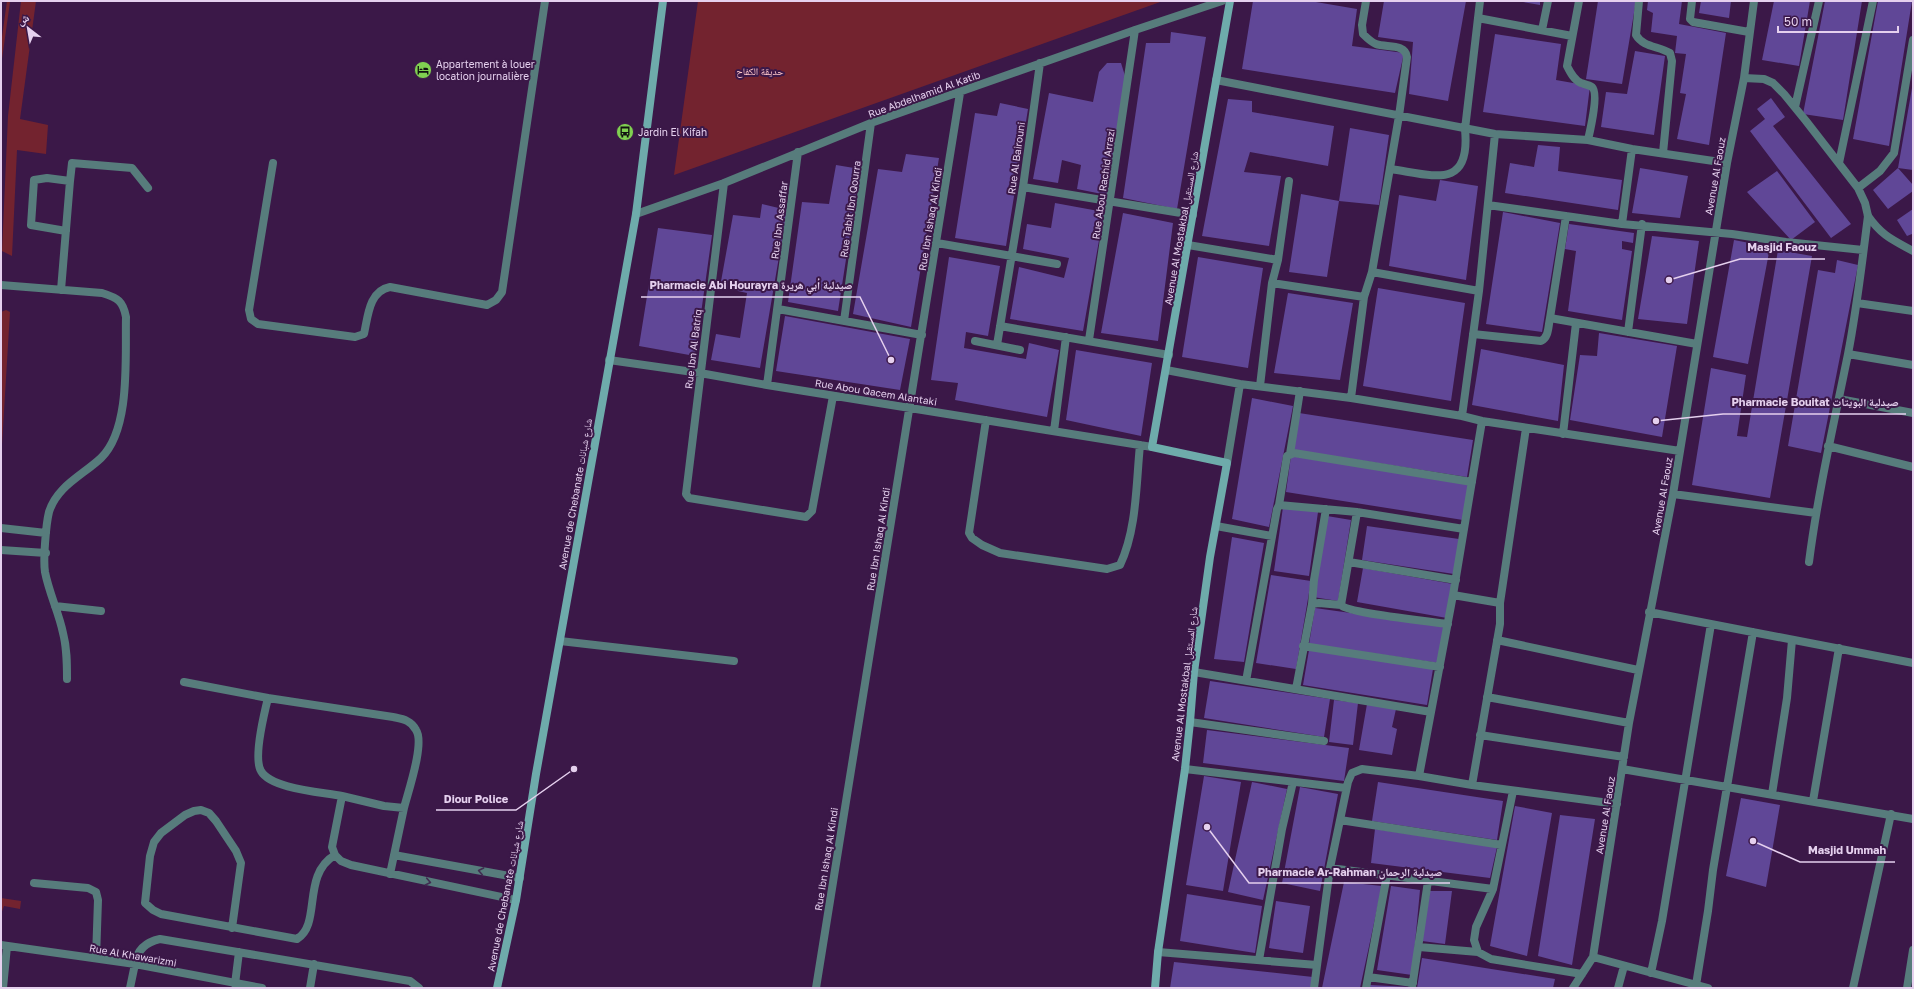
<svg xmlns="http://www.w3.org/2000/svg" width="1914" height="989" font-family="'Golos Text','Noto Naskh Arabic',sans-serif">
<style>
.green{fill:#73232f}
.building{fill:#604797}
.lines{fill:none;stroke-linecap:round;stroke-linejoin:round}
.lane{stroke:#577c7c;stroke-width:8}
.street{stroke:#577c7c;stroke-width:8}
.secondary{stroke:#6eabab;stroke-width:8}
.oneway{stroke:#412c52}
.labels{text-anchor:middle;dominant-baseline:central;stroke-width:4;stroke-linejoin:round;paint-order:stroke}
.poi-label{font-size:10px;fill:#e5d0ee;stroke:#3b1848;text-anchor:start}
.park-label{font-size:10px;fill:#fdc6c9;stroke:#3b1848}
.street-label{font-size:10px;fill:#e5d0ee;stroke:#3b1848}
.leader{fill:none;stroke:#e5d0ee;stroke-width:1.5}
.callout-dot{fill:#e5d0ee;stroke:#3b1848;stroke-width:1.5}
.callout-label{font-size:11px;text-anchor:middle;font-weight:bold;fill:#e5d0ee;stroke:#3b1848;stroke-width:4;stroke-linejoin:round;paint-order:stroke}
</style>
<rect width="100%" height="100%" fill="#3b1848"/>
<!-- green -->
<path class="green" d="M7 1 10 2 1 66V44Z
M21 1H36L20 119 48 125 46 154 17 150 12 256 2 251 8 116Z
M698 1H1163L674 175Z
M6 310 10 312 1 461V312Z
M1 898 21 901 20 909 4 906 1 914Z"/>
<!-- building -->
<path class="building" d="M1253 1H1310L1357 9 1352 46 1404 53 1395 93 1242 69Z
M1384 1H1466L1448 101 1409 94 1413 42 1378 37Z
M1517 1H1540V5Z
M1598 1H1636L1622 84 1586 79Z
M1648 1H1682L1679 24 1726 33 1709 145 1677 139 1686 94 1680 93 1686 54 1675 53 1677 36 1651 32 1653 13 1647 10Z
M1701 1H1731L1729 18 1699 13Z
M1774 1H1810L1799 66 1762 60Z
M1825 1H1862L1843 120 1803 114Z
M1878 1H1912L1889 146 1853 139Z
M1171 32 1206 37 1177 209 1123 198 1146 43H1170Z
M1495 34 1561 44 1556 80 1590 86 1585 126 1483 112Z
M1635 51 1665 56 1654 135 1601 127 1606 92 1627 94Z
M1107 63H1121L1126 79 1107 195 1077 189 1081 165 1062 160 1058 183 1033 179 1049 93 1093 102 1099 72Z
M1912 88H1913V170L1898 168Z
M1771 98 1785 117 1773 126 1851 224 1831 238 1750 131 1765 119 1757 109Z
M1228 99 1252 101V112L1334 126 1328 166 1250 152 1244 172 1281 176 1269 246 1202 236Z
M1000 103 1028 109 1006 246 955 238 975 113 997 116Z
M1350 128 1389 135 1379 205 1339 201Z
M1538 145 1560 147 1558 171 1622 180 1618 210 1505 193 1510 163 1534 167Z
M906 154 939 158 911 327 853 314 878 169 902 172Z
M836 165 860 169 838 311 788 302 802 202 829 204Z
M1640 168 1688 176 1680 218 1632 213Z
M1898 168 1913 185V191L1888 209 1873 190Z
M1777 171 1815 222 1791 240 1747 192Z
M1440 180 1478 186 1466 280 1389 266 1399 195 1436 201Z
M1301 194 1339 201 1327 277 1289 272Z
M1055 203 1104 212 1083 331 1010 319 1019 267 1064 278 1069 258 1023 249 1027 224 1051 228Z
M762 204 787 210 760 368 711 360 716 334 740 338 747 293 720 287 733 215 760 218Z
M1913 209V236L1912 234 1907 236 1897 220Z
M1503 212 1560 223 1542 332 1486 324Z
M1123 213 1173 223 1158 341 1101 333Z
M1569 224 1634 233 1633 243 1622 241V249L1632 251 1622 320 1568 311 1576 251 1565 249Z
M658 228 712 235 695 356 639 346Z
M1652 236 1699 241 1687 324 1638 319Z
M1734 240 1770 247 1748 364 1713 357Z
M1778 250 1812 256 1770 498 1692 485 1711 368 1746 375 1737 436 1747 437Z
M949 257 1000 266 988 336 966 332 964 348 1026 359 1029 343 1059 350 1047 417 955 400 958 383 931 380Z
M1198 257 1263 268 1248 368 1182 357Z
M1837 260 1858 265 1821 453 1788 446 1818 270 1835 273Z
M1378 288 1465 303 1451 401 1363 386Z
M1288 293 1353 303 1340 380 1274 373Z
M785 316 910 339 900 390 776 371Z
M1599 333 1677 346 1662 437 1570 420 1580 355 1597 356Z
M1481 349 1564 365 1558 421 1472 405Z
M1076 350 1152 363 1141 436 1066 420Z
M1252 398 1293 406 1269 527 1232 519Z
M1299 413 1473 440 1467 477 1294 450Z
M1291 456 1469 484 1463 520 1286 492Z
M1283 507 1318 512 1309 576 1274 571Z
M1327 516 1351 520 1338 601 1313 597Z
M1367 526 1459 539 1454 574 1362 560Z
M1232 537 1264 543 1244 662 1214 659Z
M1363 568 1453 584 1447 618 1357 602Z
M1271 575 1311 581 1296 669 1256 663Z
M1315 608 1444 626 1439 663 1309 644Z
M1309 650 1433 669 1427 705 1303 685Z
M1210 681 1330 699 1324 737 1204 718Z
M1334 700 1358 703 1353 745 1329 742Z
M1367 704 1396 709 1392 727 1397 729 1392 755 1359 750Z
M1207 730 1349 748 1344 781 1203 763Z
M1204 776 1241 782 1223 891 1186 885Z
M1252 782 1287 789 1263 900 1228 892Z
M1378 782 1503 801 1497 840 1372 821Z
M1300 787 1338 794 1320 891 1282 883Z
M1741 798 1780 805 1766 887 1726 876Z
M1515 806 1552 813 1527 956 1490 946Z
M1560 815 1595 819 1572 965 1538 956Z
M1375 829 1497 847 1490 878 1371 863Z
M1344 882 1382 886 1360 988H1322Z
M1391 886 1420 890 1412 975 1377 970Z
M1430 891H1452L1445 944 1422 941Z
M1187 894 1262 906 1255 953 1180 941Z
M1276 901 1310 906 1303 953 1269 948Z
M1422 958 1555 979 1553 988H1417Z
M1174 962 1313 977 1311 988H1170Z
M1370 985 1411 987V988H1369Z"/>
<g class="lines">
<!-- lane -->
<path class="lane" d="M1639 1 1636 35C1643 47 1658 46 1670 53L1672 61 1663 153
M273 163 249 310 251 319 258 324 355 337 364 334C368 316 369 291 390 287L487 305 496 300 502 292 545 1
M1390 169C1433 175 1471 191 1465 129
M70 181 72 163 132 168 148 188
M1868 216C1882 236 1893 240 1913 251
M1 285 102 293C118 298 123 301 126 317 125 357 131 429 101 458 83 475 57 486 49 512 46 524 43 560 45 572 49 593 59 613 63 633 67 648 67 663 67 679
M61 290 70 181 47 178 34 180 31 225 66 231
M1 528 46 533
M1 550 46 553
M55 606 101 611
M560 641 734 661
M34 883 88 888 96 892 98 900 96 958
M135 964C137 950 146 942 160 939L404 980 410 981 419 988
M235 984 239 952
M310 988 314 964"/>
<!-- street -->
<path class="street" d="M1579 1 1567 66C1570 72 1574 80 1581 83 1584 84 1589 85 1592 87 1599 93 1590 131 1588 140
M1692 1 1690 19 1693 22 1749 32
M1478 18 1572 36
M1542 30 1548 1
M1744 78 1764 79 1773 83 1784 94 1806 121 1858 188 1865 203 1868 216C1862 262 1857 308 1848 354 1834 423 1818 492 1809 562
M1216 80 1495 134 1588 140 1632 149 1727 163
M1795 107 1819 1
M1465 129 1480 1
M1839 163 1873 1
M724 183 686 494 689 498 806 517 812 511 833 396
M1023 187 1193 215
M1858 188 1880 171 1894 153 1913 40
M1488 205 1622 224 1732 234 1786 242 1863 250
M636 214 724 183 871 123 1135 30 1222 1
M1622 224 1632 149
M937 243 1057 264
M1188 245 1278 260
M1372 272 1479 291
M1272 283 1364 297
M1857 303 1913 311
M778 309 922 335
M1550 318 1697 344
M844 321 871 123
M1000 326 1169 355
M1628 332 1642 224
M1473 334 1541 341C1549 337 1548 327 1550 318L1566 216
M1089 340 1135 30
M975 341 1020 350
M997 345 1023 187 1040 63
M1848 354 1913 365
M609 360 700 373 767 385 1152 447
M1166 370 1240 384 1351 398 1462 416 1482 421 1680 451
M767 385 798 152
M1260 386 1272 283 1278 260 1289 181
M1351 398 1364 297 1372 272 1399 116 1407 57C1405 43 1386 48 1376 44 1371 42 1367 38 1363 34L1362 25 1366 1
M1839 399 1913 413
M1462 416 1479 291 1495 134
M986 420 969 533 972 538 982 545 1000 553 1107 569 1120 565C1137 529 1136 484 1140 445
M1054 431 1066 337
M1563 434 1576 323
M1828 446 1913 467
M1290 454 1300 391
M1227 463 1240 384
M1673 494 1816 513
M1279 505 1287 456 1294 453 1472 482
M1216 526 1272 536
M1349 562 1456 580
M1453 595 1500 603
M1312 604 1314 580 1326 509
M1341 605 1357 512
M1649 612 1913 663
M1497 640 1638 670
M1303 646 1440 667
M1194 672 1431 712
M1246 681 1277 509 1279 505 1357 512 1464 529
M184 682 268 698
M1296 689 1312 604 1319 603 1341 605C1347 613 1433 622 1448 624
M1487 697 1629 723
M1190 722 1324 741
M1480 735 1624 757
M1185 769 1346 788
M1622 769 1913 819
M1419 776 1453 595 1482 421
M1472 785 1500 624V603L1526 428
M1513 791 1493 889 1476 927 1474 940 1478 952 1491 959 1582 974
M1772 794 1787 698 1792 640
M342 796C322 792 271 789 261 771 253 758 264 714 268 698L393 717C402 719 411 720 416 730 425 743 408 792 404 808
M1813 801 1839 648
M1340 820 1502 845
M394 855 520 878
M1330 868 1493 889
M390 874 404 808 384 806 342 796 332 847 335 855 341 861 351 865 516 900
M232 928 241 863 236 851 216 821 209 813 201 810 194 811 185 815 161 833 154 842 150 856 145 903 153 910 161 914 297 939C322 924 301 875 335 855
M1 945 135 964 262 988
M1419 947 1478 952
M1158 952 1317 965
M1593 957 1708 988
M1259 960 1282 829 1293 782
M1651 973 1662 921 1711 624
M1368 977 1413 983
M1696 985 1708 911 1713 870 1753 632
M3 988 7 946
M130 988 135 964
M816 988 960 93
M1314 988 1330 868 1348 782 1352 773 1362 769 1419 776 1472 785 1617 804
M1366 988 1387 875
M1412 988 1428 881
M1573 988 1593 957 1629 723 1673 494 1727 163 1744 78 1754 1
M1618 988 1624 966
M1853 988 1891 814
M1907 988 1913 950"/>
<!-- secondary -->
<path class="secondary" d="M497 988 516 900 536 774 636 214 663 1
M1155 988 1158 952 1185 769 1190 722 1194 672 1210 557 1227 463 1152 447 1230 1"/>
</g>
<!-- one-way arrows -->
<defs><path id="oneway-chevron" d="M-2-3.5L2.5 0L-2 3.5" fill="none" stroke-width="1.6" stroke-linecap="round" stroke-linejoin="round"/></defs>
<g class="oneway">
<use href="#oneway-chevron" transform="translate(481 871) rotate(-169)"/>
<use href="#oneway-chevron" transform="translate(428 882) rotate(12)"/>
</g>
<!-- icons -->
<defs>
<g id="hotel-disc" transform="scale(0.9)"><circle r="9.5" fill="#80d051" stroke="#3b1848"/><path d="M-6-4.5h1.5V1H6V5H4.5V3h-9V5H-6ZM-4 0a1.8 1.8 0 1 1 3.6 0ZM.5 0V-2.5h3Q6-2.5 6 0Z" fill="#111"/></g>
<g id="bus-disc" transform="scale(0.9)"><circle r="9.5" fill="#80d051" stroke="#3b1848"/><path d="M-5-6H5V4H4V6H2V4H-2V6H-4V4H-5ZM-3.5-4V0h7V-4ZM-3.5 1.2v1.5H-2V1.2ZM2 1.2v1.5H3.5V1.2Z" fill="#111"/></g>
</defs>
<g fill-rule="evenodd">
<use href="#hotel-disc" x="423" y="70"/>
<use href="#bus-disc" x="625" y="132"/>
</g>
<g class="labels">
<!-- poi labels -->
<g class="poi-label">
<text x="436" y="64">Appartement à louer<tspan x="436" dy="12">location journalière</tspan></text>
<text x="638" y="132">Jardin El Kifah</text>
</g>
<!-- park labels -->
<g class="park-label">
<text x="760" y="71">حديقة الكفاح</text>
</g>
<!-- street labels -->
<g class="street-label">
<text transform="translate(924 94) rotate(-20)">Rue Abdelhamid Al Katib</text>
<text transform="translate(1016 158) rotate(-82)">Rue Al Bairouni</text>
<text transform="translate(1715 176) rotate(-80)">Avenue Al Faouz</text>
<text transform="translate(1103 184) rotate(-82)">Rue Abou Rachid Arrazi</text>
<text transform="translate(850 209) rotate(-82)">Rue Tabit Ibn Qourra</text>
<text transform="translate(930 219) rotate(-81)">Rue Ibn Ishaq Al Kindi</text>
<text transform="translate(779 220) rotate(-83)">Rue Ibn Assaffar</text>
<text transform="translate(1181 228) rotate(-80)">Avenue Al Mostakbal شارع المستقبل</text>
<text transform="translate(693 349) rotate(-83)">Rue Ibn Al Batriq</text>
<text transform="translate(876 392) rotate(9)">Rue Abou Qacem Alantaki</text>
<text transform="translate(575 494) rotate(-80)">Avenue de Chebanate شارع شبانات</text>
<text transform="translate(1662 496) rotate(-80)">Avenue Al Faouz</text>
<text transform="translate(878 539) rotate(-81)">Rue Ibn Ishaq Al Kindi</text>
<text transform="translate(1184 684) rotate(-83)">Avenue Al Mostakbal شارع المستقبل</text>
<text transform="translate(1605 815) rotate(-81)">Avenue Al Faouz</text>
<text transform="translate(826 859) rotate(-81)">Rue Ibn Ishaq Al Kindi</text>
<text transform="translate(505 896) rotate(-79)">Avenue de Chebanate شارع شبانات</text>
<text transform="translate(133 955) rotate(10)">Rue Al Khawarizmi</text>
</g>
</g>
<!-- callouts -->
<path class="leader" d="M1669 280L1740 259H1825M891 360L860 297H641M1656 421L1723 414H1906M574 769L516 810H436M1753 841L1800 862H1895M1207 827L1249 883H1450"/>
<g class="callout-dot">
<circle cx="1669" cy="280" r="4"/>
<circle cx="891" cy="360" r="4"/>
<circle cx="1656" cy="421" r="4"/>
<circle cx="574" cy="769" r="4"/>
<circle cx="1753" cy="841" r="4"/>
<circle cx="1207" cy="827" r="4"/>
</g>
<g class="callout-label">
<text x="1782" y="251">Masjid Faouz</text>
<text x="751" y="289">Pharmacie Abi Hourayra صيدلية أبي هريرة</text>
<text x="1815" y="406">Pharmacie Bouitat صيدلية البويتات</text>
<text x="476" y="803">Diour Police</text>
<text x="1847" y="854">Masjid Ummah</text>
<text x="1350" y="876">Pharmacie Ar-Rahman صيدلية الرحمان</text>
</g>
<!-- border -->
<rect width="1914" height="989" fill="none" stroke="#e5d0ee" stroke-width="4"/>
<!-- north arrow -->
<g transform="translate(28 28) rotate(329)" stroke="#3b1848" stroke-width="3" paint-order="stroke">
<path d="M0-3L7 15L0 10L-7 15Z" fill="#e5d0ee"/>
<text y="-6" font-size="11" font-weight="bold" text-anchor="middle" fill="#e5d0ee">ش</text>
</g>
<!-- scale -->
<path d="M1778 26v6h120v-6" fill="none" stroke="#e5d0ee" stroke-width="2"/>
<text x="1784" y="26" font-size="12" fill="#e5d0ee" stroke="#3b1848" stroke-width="3" paint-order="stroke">50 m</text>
</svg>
